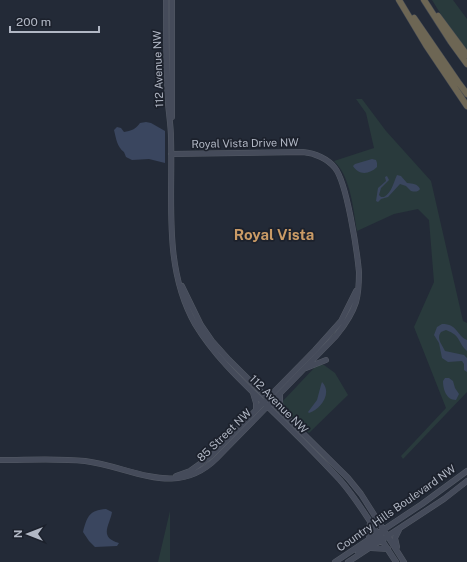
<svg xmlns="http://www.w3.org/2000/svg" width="467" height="562" font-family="'Public Sans',sans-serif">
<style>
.green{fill:#293a3c}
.water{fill:#3a465f}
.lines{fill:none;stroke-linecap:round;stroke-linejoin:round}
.secondary-casing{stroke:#545a65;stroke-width:6}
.highway-casing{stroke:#414752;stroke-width:7}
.secondary{stroke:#454b5a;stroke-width:5}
.highway{stroke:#6d6654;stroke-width:6}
.labels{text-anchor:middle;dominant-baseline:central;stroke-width:3.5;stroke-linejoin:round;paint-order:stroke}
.street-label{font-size:11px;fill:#b1b7c4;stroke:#1c212c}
.district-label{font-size:15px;font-weight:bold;fill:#ca9b66;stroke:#1c212c}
</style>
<rect width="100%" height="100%" fill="#232a37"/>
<!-- green -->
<path class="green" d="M432 0H453L467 19V51L453 34Z
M356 99H362L386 131 431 181 463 321 467 323V392L403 459 401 456 446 408 414 327 434 282 429 220 418 209 394 214 357 231C353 209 351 177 334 161L374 148 366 113Z
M320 365H324L335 373 348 395 309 433C301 426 284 412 282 402L315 367Z
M170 511V562H158Z"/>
<!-- water -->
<path class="water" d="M146 122 151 123 165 131V163L149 159 132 160 126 157 124 152C117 147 116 138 114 130L117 127 121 128 124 132C131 131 136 129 140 123Z
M372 159 376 160 377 163V167C370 174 359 176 353 166L355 164Z
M397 175 401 176 407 183C413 184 417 183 420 189 418 192 415 192 411 191L406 186 400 184 388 197 381 199 378 202 376 201 378 188 386 181 385 177 387 176 389 180 381 188 379 195 381 197H384C392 192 393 184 397 175Z
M442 324C458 324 456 335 467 340V351C457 342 462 336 446 330L441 332C436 339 442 344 445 351L464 355 467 358V372L464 370V364L462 361 448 362 442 358 439 343 434 335 437 327Z
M445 378H449L453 381 455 388 459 394 456 400C446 400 443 389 443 381Z
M322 382C333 393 320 410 309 413L308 412 317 400 321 385Z
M106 509 112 512C110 525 98 537 119 543L117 546 95 547 89 541 83 532C87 517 89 510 106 509Z"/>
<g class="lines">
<!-- secondary casing -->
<g class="secondary-casing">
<path id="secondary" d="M166 0C166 34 166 69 168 103 169 115 171 127 171 138 173 200 163 268 195 324 213 354 238 378 263 402 289 427 315 453 340 480 362 505 377 534 396 562
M172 0V117
M182 286 201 325 212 341 229 360 348 478 361 494 404 562
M306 368 326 360
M253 393 256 403V410
M280 394V403L283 411
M0 460C28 460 57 458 85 461 133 467 176 499 217 458L336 336C344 326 352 315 356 302 358 295 359 279 359 272 357 251 347 183 335 168 328 159 315 153 303 152L171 154
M176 476 190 471 211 456 315 350 341 321 356 291
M369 539 370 521
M397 547 395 538 399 530
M371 548 388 549
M358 552 381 535
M335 562 422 504 467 471
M348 562 444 499 467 481"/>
</g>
<!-- highway casing -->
<g class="highway-casing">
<path id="highway" d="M399 0 426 45 467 106
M424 0 451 42 467 64
M438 16 467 55
M414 18 458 82 467 94"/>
</g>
<!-- secondary -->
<use href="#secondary" class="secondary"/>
<!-- highway -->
<use href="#highway" class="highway"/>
</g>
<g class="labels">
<!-- street labels -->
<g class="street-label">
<text transform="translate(158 69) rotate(-92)">112 Avenue NW</text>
<text transform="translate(245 143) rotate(-1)">Royal Vista Drive NW</text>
<text transform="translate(279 404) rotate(45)">112 Avenue NW</text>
<text transform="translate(224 435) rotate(-44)">85 Street NW</text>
<text transform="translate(396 508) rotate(-35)">Country Hills Boulevard NW</text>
</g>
<!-- district labels -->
<g class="district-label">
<text x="274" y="234">Royal Vista</text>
</g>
</g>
<!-- north arrow -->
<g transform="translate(28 534) rotate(270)" stroke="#1c212c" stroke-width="3" paint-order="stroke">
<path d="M0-3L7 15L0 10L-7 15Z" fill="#b1b7c4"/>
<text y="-6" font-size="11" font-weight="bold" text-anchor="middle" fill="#b1b7c4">N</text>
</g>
<!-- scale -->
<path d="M10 26v6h89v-6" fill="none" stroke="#b1b7c4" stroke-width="2"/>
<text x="16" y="26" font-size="12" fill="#b1b7c4" stroke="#1c212c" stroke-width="3" paint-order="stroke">200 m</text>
</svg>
